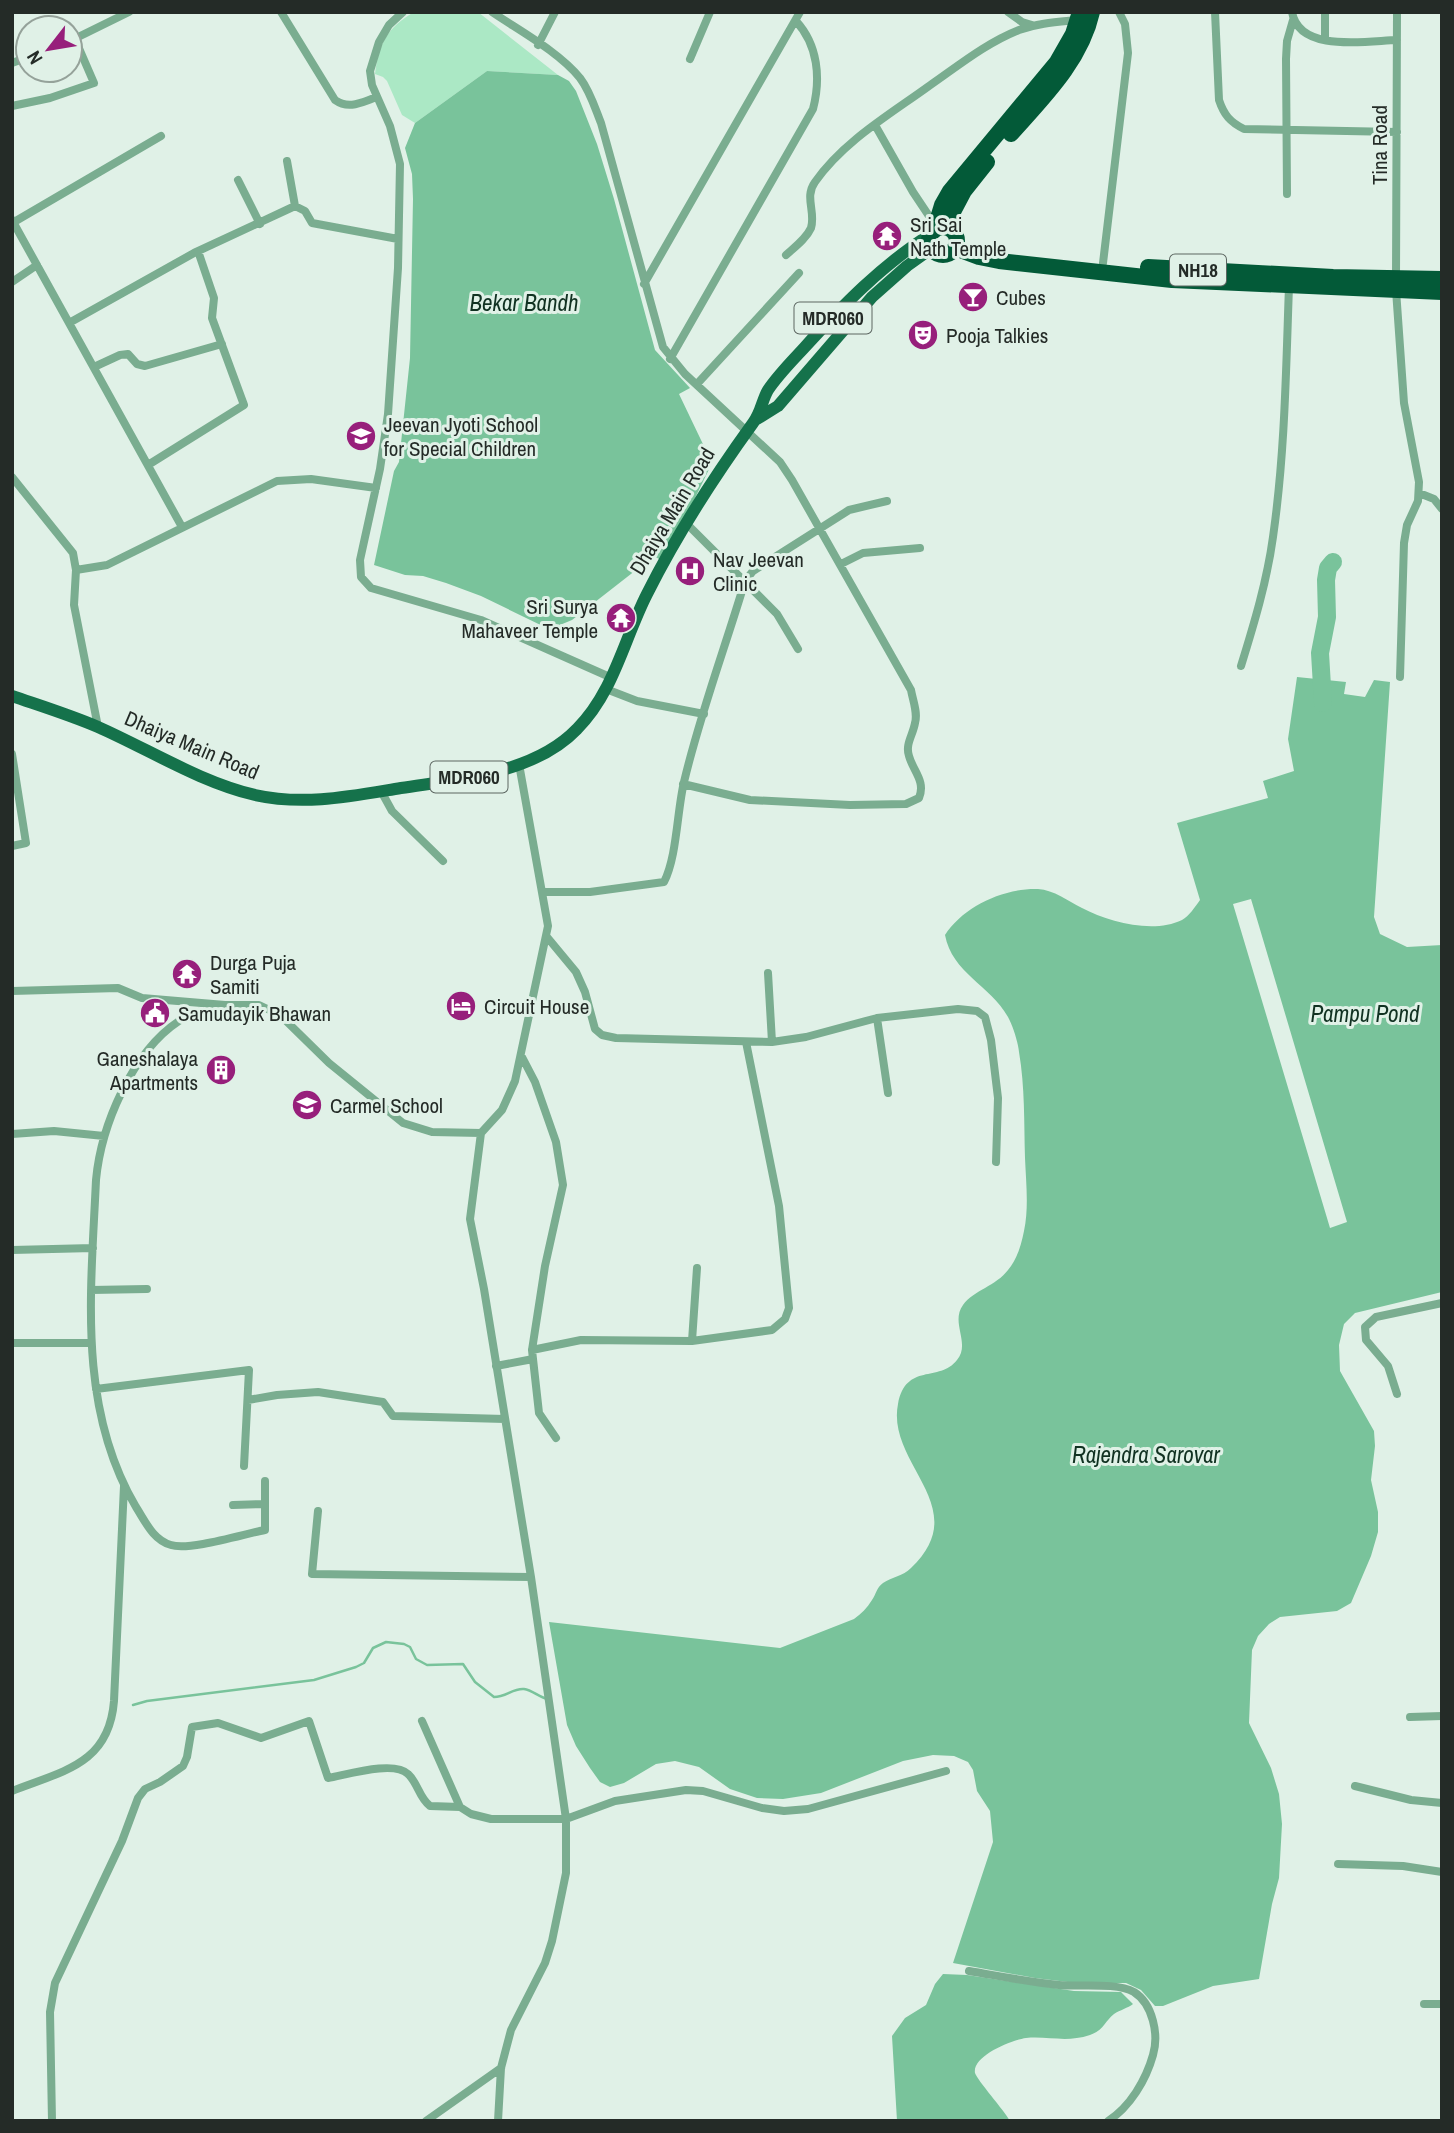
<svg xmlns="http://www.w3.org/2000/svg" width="1454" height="2133" font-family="'Archivo Narrow',sans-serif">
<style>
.green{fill:#abe8c5}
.water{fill:#79c39b;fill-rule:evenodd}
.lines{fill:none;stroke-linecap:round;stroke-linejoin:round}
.stream{stroke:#79c39b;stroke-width:2.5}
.river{stroke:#79c39b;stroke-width:18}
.street{stroke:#7aad90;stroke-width:8}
.primary{stroke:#15724b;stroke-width:12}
.highway{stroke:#035a38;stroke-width:16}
.labels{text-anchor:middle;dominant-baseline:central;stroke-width:6;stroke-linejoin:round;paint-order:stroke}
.shield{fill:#e0f1e7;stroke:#5c6661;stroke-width:2}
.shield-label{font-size:19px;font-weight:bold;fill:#242b27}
.street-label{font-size:21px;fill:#242b27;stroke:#e0f1e7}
.poi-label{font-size:21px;fill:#242b27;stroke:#e0f1e7;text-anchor:start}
.water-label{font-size:23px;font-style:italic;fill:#113222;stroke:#e0f1e7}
</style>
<rect width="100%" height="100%" fill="#e0f1e7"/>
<!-- green -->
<path class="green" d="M414 12H478L558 75 487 71 415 123 402 115 387 81 383 77 375 74C379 43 387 28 414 12Z"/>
<!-- water -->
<path class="water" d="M487 71 558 75 569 81 576 91 597 144 614 199 655 350 690 388 679 394 712 463 681 527 659 559 654 556 572 620 555 627 553 631 481 596 446 583 423 576 405 575 374 565 394 471 399 462 410 358 413 199 412 174 405 148 415 123Z
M1297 677 1346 682 1344 694 1365 697 1374 680 1390 682 1374 917 1380 934 1407 947 1442 945V1292L1355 1313 1344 1324 1339 1345 1340 1371 1374 1431 1375 1446 1371 1480 1378 1512V1532L1371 1556 1351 1603 1337 1611 1280 1617 1269 1624 1258 1636 1252 1650 1249 1723 1271 1768 1279 1794 1282 1824 1279 1878 1272 1904 1259 1979 1213 1986 1163 2006H1155L1141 1990 1126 1983H1076L1035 1978 953 1963 993 1842 990 1811 977 1791 973 1770 968 1762 954 1756 933 1755 903 1761 821 1793 783 1799 757 1798 730 1789 699 1767 675 1761 656 1764 624 1783 610 1787 600 1782 590 1768 576 1746 567 1725 549 1622 780 1648 854 1619C861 1614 867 1608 872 1600 876 1594 877 1587 883 1583 892 1577 903 1576 911 1568 975 1507 886 1465 898 1404 906 1362 939 1383 957 1360 971 1343 950 1323 963 1305 974 1290 996 1286 1008 1270 1017 1259 1021 1246 1024 1231 1029 1208 1026 1182 1025 1158 1024 1123 1025 1087 1019 1052 1018 1042 1013 1026 1008 1017 990 985 952 973 945 935 963 907 1003 888 1038 889 1054 890 1068 901 1082 908 1109 922 1153 934 1182 920 1189 916 1195 907 1200 900L1177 823 1268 798 1263 781 1294 771 1288 739ZM1251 899 1347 1222 1330 1228 1233 904Z
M943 1974 967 1975 1074 1991 1121 1992 1133 2004C1128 2008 1120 2010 1114 2014 1105 2021 1104 2030 1090 2035 1066 2043 1049 2036 1026 2038 1012 2040 972 2056 975 2073 977 2080 1004 2110 1010 2121H897L892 2036 905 2018 926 2005 935 1984Z"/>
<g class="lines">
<!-- stream -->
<path class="stream" d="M133 1705 147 1701 314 1680 356 1667 364 1663 373 1648 386 1642 404 1644 410 1647 416 1659 427 1665 463 1664 475 1682 494 1697C506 1697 513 1688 524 1689 532 1690 539 1697 547 1699"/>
<!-- river -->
<path class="river" d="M1323 703 1320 653 1327 617 1326 580 1328 568 1333 562"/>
<!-- street -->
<path class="street" d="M281 12 335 100C349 110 362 102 377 97
M403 12 389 25 379 42 370 71 372 85 390 126 400 164 398 268 388 414 380 469 360 560 361 577 371 588 481 620 612 678
M492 12C520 31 559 52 580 78 590 91 595 108 601 123L663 347 685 374 780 462 792 480 911 690C913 701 918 713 915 723 913 735 905 744 909 756 913 771 926 781 919 798L906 804 850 805 750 800 683 784
M1008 12 1022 22 1032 25
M1215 12 1219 100C1224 115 1230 122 1244 129L1397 132
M1292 12C1299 53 1366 41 1397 40
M1325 12V40
M70 41 129 12
M538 45 555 12
M690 59 710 12
M12 63 28 57
M12 106 50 98 94 83 75 39
M875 125 913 192 935 225
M238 180 260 224
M1287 194 1286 59 1287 41 1293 20
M295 206 305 211 312 223 398 239
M12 220 182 527
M14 222 161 136
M786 255C795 247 806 239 811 228 816 212 804 197 815 182 844 141 889 115 929 86 958 66 986 43 1019 30 1038 23 1057 22 1077 20
M1103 263 1128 53 1125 24 1119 12
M1396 277 1397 12
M12 282 37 265
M644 284 800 12
M1396 290 1404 403 1419 482 1418 501 1407 525 1404 543 1400 677
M69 323 194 253 295 206 287 161
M670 359 813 109C821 78 818 45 796 21
M94 367 120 355 128 354 137 364 145 366 222 344
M697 384 799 273
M148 465 244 405 212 318 214 298 198 251
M12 477 73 553 76 570 74 605 98 727
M1419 493 1434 499 1442 509
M686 523 777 614 798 649
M841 564 863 553 920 548
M76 570 107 565 277 481 311 479 376 488
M1241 666C1254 624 1267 581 1273 537 1285 453 1286 369 1289 286
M606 689 637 701 704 714
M12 754 26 843 12 846
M381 791 392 811 443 861
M544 892H590L664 882C677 857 677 811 684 782 700 714 725 648 745 581L753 571 849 510 887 501
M547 937 576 972 585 992 595 1029 602 1035 616 1038 772 1042 806 1037 877 1018 958 1009 977 1011 985 1017 991 1040 998 1098 996 1162
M768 973 772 1042
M12 991 118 988 142 998 225 1005H259L280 1015 329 1063 403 1123 432 1132 481 1133
M225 1005C209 1009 193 1012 179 1021 132 1052 101 1126 96 1180 91 1291 77 1407 136 1507 145 1521 153 1540 171 1545 189 1551 244 1534 265 1530V1481
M877 1018 888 1093
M522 1057 535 1082 556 1142 563 1185 545 1266 532 1350 539 1413 556 1438
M12 1134 54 1131 104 1136
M12 1250 93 1248
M91 1290 147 1289
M692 1341 697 1268
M12 1343H90
M532 1350 581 1340 692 1341 772 1330 785 1319 789 1308 779 1206 746 1042
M496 1366 533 1359
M96 1389 249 1370 244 1466
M1397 1394 1388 1366 1366 1340 1365 1327 1376 1317 1442 1303
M248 1400 277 1395 318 1392 383 1402 393 1416 505 1419
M233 1505 265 1504
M318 1511 312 1574 531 1577
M1410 1717 1442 1716
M422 1721 460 1807 471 1814 491 1819H566L615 1801 686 1790 703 1791 762 1808 784 1811 808 1809 946 1771
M1355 1786 1411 1800 1442 1803
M12 1791C62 1771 109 1765 114 1701L124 1486
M1338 1864 1403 1866 1442 1872
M969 1971C999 1976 1029 1982 1059 1985 1080 1987 1116 1982 1134 1992 1153 2004 1159 2035 1153 2055 1146 2080 1130 2107 1108 2121
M1424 2004H1442
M52 2121 50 2012 55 1983 122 1841 138 1798 145 1789 160 1782 183 1766 187 1757 192 1727 218 1723 261 1738 309 1721 328 1778C346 1775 394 1760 408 1774 418 1783 419 1798 430 1806L460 1807
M426 2121 501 2068
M498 2121 501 2068 511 2030 545 1963 552 1941 566 1873V1819L531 1577 484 1289 470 1219 481 1133 502 1110 515 1081 548 926 519 764"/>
<!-- primary -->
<path class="primary" d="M757 419 778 406 872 297 907 266 932 248
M12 696C41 706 70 715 98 727 150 750 200 782 255 795 305 806 352 796 401 788 459 779 534 774 577 729 614 692 624 639 647 594 677 534 714 477 753 423 761 413 762 400 768 390 778 375 792 361 804 348 842 306 883 264 931 234"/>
<!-- highway -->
<path class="highway" d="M1011 134C1043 98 1081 61 1092 12
M945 227 964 191 987 162
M929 241a14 14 0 1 1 28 0a14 14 0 1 1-28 0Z
M934 231 942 205 950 191 1057 62 1073 34 1080 12
M955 248 979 257 999 261 1172 280 1442 292
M1148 267 1333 277 1442 279"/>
</g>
<!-- icons -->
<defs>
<g id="temple-disc" transform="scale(1.575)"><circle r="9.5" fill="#971f7b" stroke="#e0f1e7"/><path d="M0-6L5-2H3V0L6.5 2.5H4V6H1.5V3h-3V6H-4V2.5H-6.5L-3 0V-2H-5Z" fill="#fff"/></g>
<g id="bar-disc" transform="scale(1.575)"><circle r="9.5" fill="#971f7b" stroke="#e0f1e7"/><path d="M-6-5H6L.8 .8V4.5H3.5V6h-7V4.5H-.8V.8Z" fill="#fff"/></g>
<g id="theatre-disc" transform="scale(1.575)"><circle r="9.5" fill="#971f7b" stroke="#e0f1e7"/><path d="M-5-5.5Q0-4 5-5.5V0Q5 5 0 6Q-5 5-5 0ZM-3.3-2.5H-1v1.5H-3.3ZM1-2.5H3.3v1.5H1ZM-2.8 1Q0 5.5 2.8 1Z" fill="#fff"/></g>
<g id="school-disc" transform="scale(1.575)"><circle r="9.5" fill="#971f7b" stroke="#e0f1e7"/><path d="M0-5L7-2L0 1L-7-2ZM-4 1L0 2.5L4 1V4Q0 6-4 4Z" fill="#fff"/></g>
<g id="hospital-disc" transform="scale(1.575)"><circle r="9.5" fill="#971f7b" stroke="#e0f1e7"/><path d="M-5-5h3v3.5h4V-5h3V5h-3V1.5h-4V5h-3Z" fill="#fff"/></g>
<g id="hotel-disc" transform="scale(1.575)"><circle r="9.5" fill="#971f7b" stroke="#e0f1e7"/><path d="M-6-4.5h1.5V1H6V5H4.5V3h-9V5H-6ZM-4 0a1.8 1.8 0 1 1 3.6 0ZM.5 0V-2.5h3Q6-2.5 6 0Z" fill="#fff"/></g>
<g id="civic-disc" transform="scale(1.575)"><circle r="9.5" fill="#971f7b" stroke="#e0f1e7"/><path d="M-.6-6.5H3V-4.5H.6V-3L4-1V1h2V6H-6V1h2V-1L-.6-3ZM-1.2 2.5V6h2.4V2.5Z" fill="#fff"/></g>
<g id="building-disc" transform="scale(1.575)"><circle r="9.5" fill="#971f7b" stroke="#e0f1e7"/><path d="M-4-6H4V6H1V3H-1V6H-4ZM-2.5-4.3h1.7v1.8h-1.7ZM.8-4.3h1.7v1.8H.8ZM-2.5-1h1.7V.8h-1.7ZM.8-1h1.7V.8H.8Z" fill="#fff"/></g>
</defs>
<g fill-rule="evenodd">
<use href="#temple-disc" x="887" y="236"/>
<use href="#bar-disc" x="973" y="297"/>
<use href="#theatre-disc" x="923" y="335"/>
<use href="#school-disc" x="361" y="436"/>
<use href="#hospital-disc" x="690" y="571"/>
<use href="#temple-disc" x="621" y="618"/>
<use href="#temple-disc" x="187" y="974"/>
<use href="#hotel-disc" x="461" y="1006"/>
<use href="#civic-disc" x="155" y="1013"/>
<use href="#building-disc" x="221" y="1070"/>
<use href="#school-disc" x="307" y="1105"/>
</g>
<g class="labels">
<!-- shield labels -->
<g class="shield">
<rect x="1170" y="254.5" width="56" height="31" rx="5"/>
<rect x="794.5" y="302.5" width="77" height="31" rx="5"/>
<rect x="430.5" y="761.5" width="77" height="31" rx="5"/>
</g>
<g class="shield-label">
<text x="1198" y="270">NH18</text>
<text x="833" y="318">MDR060</text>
<text x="469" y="777">MDR060</text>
</g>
<!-- street labels -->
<g class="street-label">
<text transform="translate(1379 145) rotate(-90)">Tina Road</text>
<text transform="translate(672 511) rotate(-59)">Dhaiya Main Road</text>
<text transform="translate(192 745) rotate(23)">Dhaiya Main Road</text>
</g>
<!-- poi labels -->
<g class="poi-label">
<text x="910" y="224">Sri Sai<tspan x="910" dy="24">Nath Temple</tspan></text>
<text x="996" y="297">Cubes</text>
<text x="946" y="335">Pooja Talkies</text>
<text x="384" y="424">Jeevan Jyoti School<tspan x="384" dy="24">for Special Children</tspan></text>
<text x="713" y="559">Nav Jeevan<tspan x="713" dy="24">Clinic</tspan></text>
<text x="598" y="606" text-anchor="end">Sri Surya<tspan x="598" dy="24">Mahaveer Temple</tspan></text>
<text x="210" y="962">Durga Puja<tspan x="210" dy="24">Samiti</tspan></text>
<text x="484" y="1006">Circuit House</text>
<text x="178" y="1013">Samudayik Bhawan</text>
<text x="198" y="1058" text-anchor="end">Ganeshalaya<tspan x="198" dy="24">Apartments</tspan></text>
<text x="330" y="1105">Carmel School</text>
</g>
<!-- water labels -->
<g class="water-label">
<text x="524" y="302">Bekar Bandh</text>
<text x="1365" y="1013">Pampu Pond</text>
<text x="1146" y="1454">Rajendra Sarovar</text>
</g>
</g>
<!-- border -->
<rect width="1454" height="2133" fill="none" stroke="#242b27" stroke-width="28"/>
<!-- north arrow -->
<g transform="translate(49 49) rotate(239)"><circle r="33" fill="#e0f1e7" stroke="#95a29a" stroke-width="2"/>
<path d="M0-5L12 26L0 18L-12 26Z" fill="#971f7b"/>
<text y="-10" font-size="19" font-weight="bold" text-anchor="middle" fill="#242b27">N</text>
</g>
</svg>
